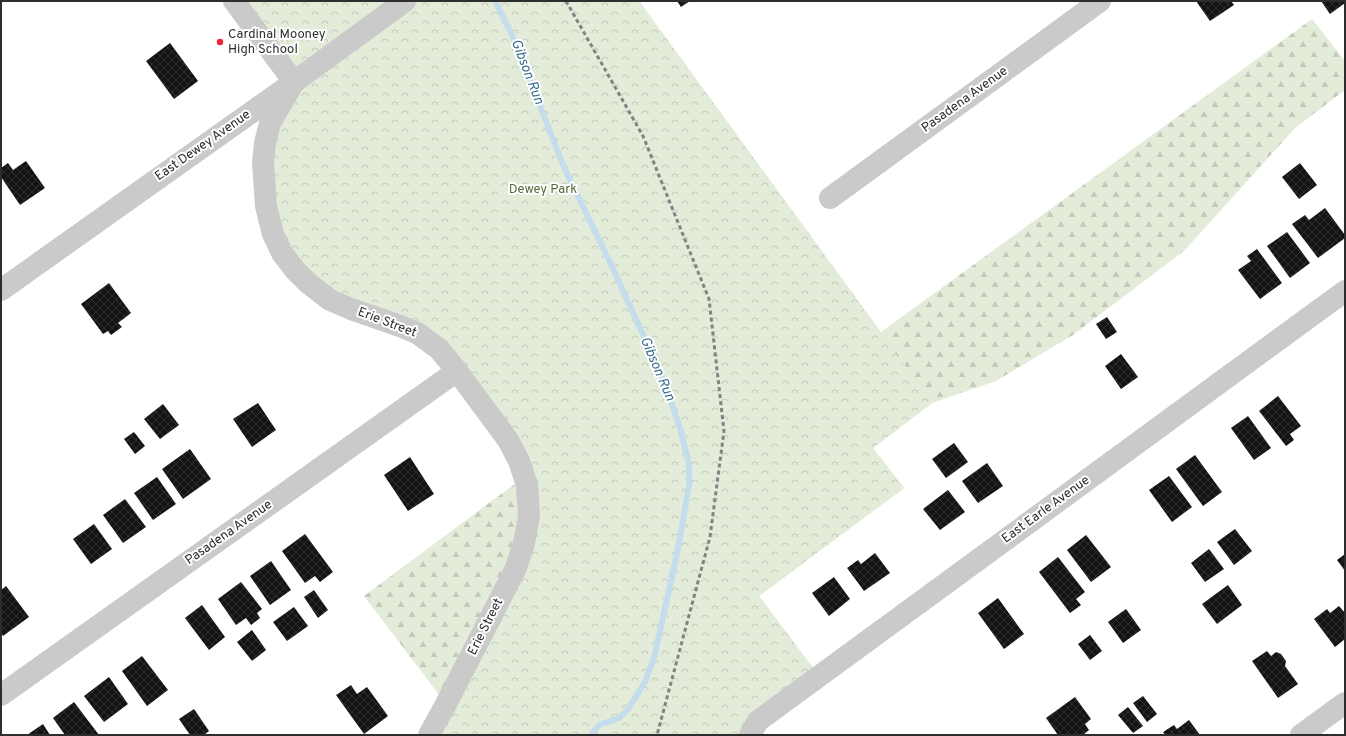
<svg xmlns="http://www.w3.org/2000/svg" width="1346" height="736" font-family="Overpass,sans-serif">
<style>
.forest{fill:url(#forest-firs)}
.park{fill:url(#park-crowns)}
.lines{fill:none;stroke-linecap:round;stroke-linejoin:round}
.stream{stroke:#c4ddec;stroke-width:6}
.building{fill:url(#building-cross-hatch)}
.minor{stroke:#cacaca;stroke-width:22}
.tertiary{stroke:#cacaca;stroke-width:22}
.rail{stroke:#828282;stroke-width:3;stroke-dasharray:4 3;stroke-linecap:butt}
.poi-dot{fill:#ec2738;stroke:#fff;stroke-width:1.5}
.labels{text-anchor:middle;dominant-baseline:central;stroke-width:4;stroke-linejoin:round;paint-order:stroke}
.poi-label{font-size:13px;fill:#2d2d2d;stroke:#fff;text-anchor:start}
.street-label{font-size:13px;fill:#2d2d2d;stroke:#fff}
.park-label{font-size:13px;fill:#506a39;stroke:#fff}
.water-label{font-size:14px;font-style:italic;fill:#387091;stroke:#fff}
</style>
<defs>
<pattern id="forest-firs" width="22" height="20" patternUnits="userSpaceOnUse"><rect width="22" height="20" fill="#e3ebd9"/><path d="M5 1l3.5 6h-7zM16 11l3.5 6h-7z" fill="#c3cabb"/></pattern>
<pattern id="park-crowns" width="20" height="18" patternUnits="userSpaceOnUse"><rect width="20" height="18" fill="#e3ebd9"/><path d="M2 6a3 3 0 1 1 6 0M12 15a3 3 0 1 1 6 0" fill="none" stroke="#c3cabb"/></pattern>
<pattern id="building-cross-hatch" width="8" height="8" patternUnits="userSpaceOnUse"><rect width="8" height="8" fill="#141414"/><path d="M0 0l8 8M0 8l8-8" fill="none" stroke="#2e2e2e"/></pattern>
</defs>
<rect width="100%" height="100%" fill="#fff"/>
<!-- forest -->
<path class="forest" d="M639 1 881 332 1312 19 1345 61V90L1295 128 1184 251 1073 335 996 381 932 403 873 448 904 488 759 596 819 676 446 704 364 596 524 477Z"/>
<!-- park -->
<path class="park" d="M234 1H639L932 403 873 448 904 488 759 596 819 676 750 735H429L516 568 527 485 432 344 295 270 263 162 294 82Z"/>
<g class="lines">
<!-- stream -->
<path class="stream" d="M495 1 512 35 564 167 615 273 663 379 680 428 689 464V486L678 549 654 658 645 682 629 708 619 718 599 725 591 735"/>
</g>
<!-- building -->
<path class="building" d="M677 1H690L681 7Z
M1196 1H1231L1234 5 1210 21Z
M1321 1H1345V3L1330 14Z
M170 43 198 81 174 99 146 61Z
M26 161 45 188 20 205 1 177V168L8 163 13 170Z
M1300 163 1317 185 1299 199 1282 177Z
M1325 208 1345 235V238L1318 258 1292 224 1305 215 1309 220Z
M1287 232 1310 263 1290 278 1267 246Z
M1257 249 1282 283 1260 299 1238 270 1251 261 1247 256Z
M109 283 131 313 118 323 122 327 111 335 108 331 103 334 81 304Z
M1107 317 1117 332 1106 339 1096 324Z
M1121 354 1138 377 1121 389 1105 366Z
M1278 396 1301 426 1290 434 1294 440 1286 446 1259 411Z
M258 403 276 430 252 447 233 419Z
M163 404 179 425 160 439 144 419Z
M1248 416 1271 448 1254 460 1231 428Z
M134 432 145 446 135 454 124 439Z
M954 443 968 462 946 478 932 459Z
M190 449 211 479 183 499 162 469Z
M1195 455 1222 492 1203 506 1176 469Z
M410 457 434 494 408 511 384 475Z
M987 463 1003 486 978 503 962 481Z
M1169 476 1192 507 1172 522 1149 490Z
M157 477 176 504 153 520 134 493Z
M948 490 965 512 940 530 923 509Z
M125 499 146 527 123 543 103 515Z
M94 524 112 549 91 564 73 539Z
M1235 529 1252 551 1234 565 1217 542Z
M305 534 333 572 320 582 315 576 305 583 282 551Z
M1086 535 1111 567 1091 582 1067 550Z
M1209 549 1224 569 1205 582 1191 563Z
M875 553 890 573 864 591 847 568 858 560 861 564Z
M1345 554V571L1337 560Z
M1058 557 1085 592 1076 599 1081 605 1070 613 1039 572Z
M271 561 291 590 270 605 250 576Z
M834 577 850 599 829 616 812 593Z
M241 582 262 609 257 613 260 618 251 625 246 618 236 625 218 599Z
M1228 585 1242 605 1217 624 1202 604Z
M6 586 29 617 3 636 1 633V590Z
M314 590 328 610 318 618 304 597Z
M998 598 1024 634 1004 649 978 613Z
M202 605 225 637 209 650 185 618Z
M1339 606 1345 613V639L1335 647 1314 619 1327 609 1330 613Z
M294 607 308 626 287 641 273 622Z
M1126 609 1141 630 1123 643 1108 622Z
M252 630 266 650 252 661 237 642Z
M1090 635 1102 651 1090 660 1078 644Z
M1267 651 1271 656 1276 652 1281 654 1286 661 1285 666 1298 684 1278 698 1252 661Z
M142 656 168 690 147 706 122 671Z
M109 677 128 704 104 722 84 696Z
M351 685 357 694 367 687 388 716 364 734 336 695Z
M1143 696 1157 714 1147 722 1133 703Z
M1075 697 1091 719 1085 724 1089 730 1083 735H1058L1046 718Z
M74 702 99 735H65L53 718Z
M1128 707 1143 726 1133 733 1118 715Z
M194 709 209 731 204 735H190L179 719Z
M1189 720 1200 735H1165L1163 732 1174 725 1177 729Z
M43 724 50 735H27Z"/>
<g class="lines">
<!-- minor -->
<path class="minor" d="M234 1 294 82 270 123 265 143 263 162 266 206 273 234 282 253 295 270 308 283 330 300 351 309 400 326 417 333 439 349 457 371 508 440 519 461 527 485 529 516 524 543 516 568 446 704 429 735
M830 198 1100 1
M1 695 457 371
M750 735 758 721 1345 291
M1301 735 1345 703"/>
<!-- tertiary -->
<path class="tertiary" d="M1 290 294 82 405 1"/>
<!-- rail -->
<path class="rail" d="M566 1 643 136 709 299 724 431 710 537 657 735"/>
</g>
<!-- markers -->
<circle class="poi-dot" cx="220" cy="42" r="4"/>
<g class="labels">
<!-- poi labels -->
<g class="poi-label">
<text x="228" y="35">Cardinal Mooney<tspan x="228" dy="15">High School</tspan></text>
</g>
<!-- street labels -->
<g class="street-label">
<text transform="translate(965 100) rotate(-36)">Pasadena Avenue</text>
<text transform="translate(203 146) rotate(-35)">East Dewey Avenue</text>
<text transform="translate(387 323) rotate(21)">Erie Street</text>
<text transform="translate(1046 510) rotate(-36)">East Earle Avenue</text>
<text transform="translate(229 533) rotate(-35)">Pasadena Avenue</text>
<text transform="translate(486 627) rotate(-63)">Erie Street</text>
</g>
<!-- park labels -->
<g class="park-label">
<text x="543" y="190">Dewey Park</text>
</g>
<!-- water labels -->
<g class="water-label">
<text transform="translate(527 72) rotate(69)">Gibson Run</text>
<text transform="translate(657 369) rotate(67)">Gibson Run</text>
</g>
</g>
<!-- border -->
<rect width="1346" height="736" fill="none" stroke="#2d2d2d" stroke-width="4"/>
</svg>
